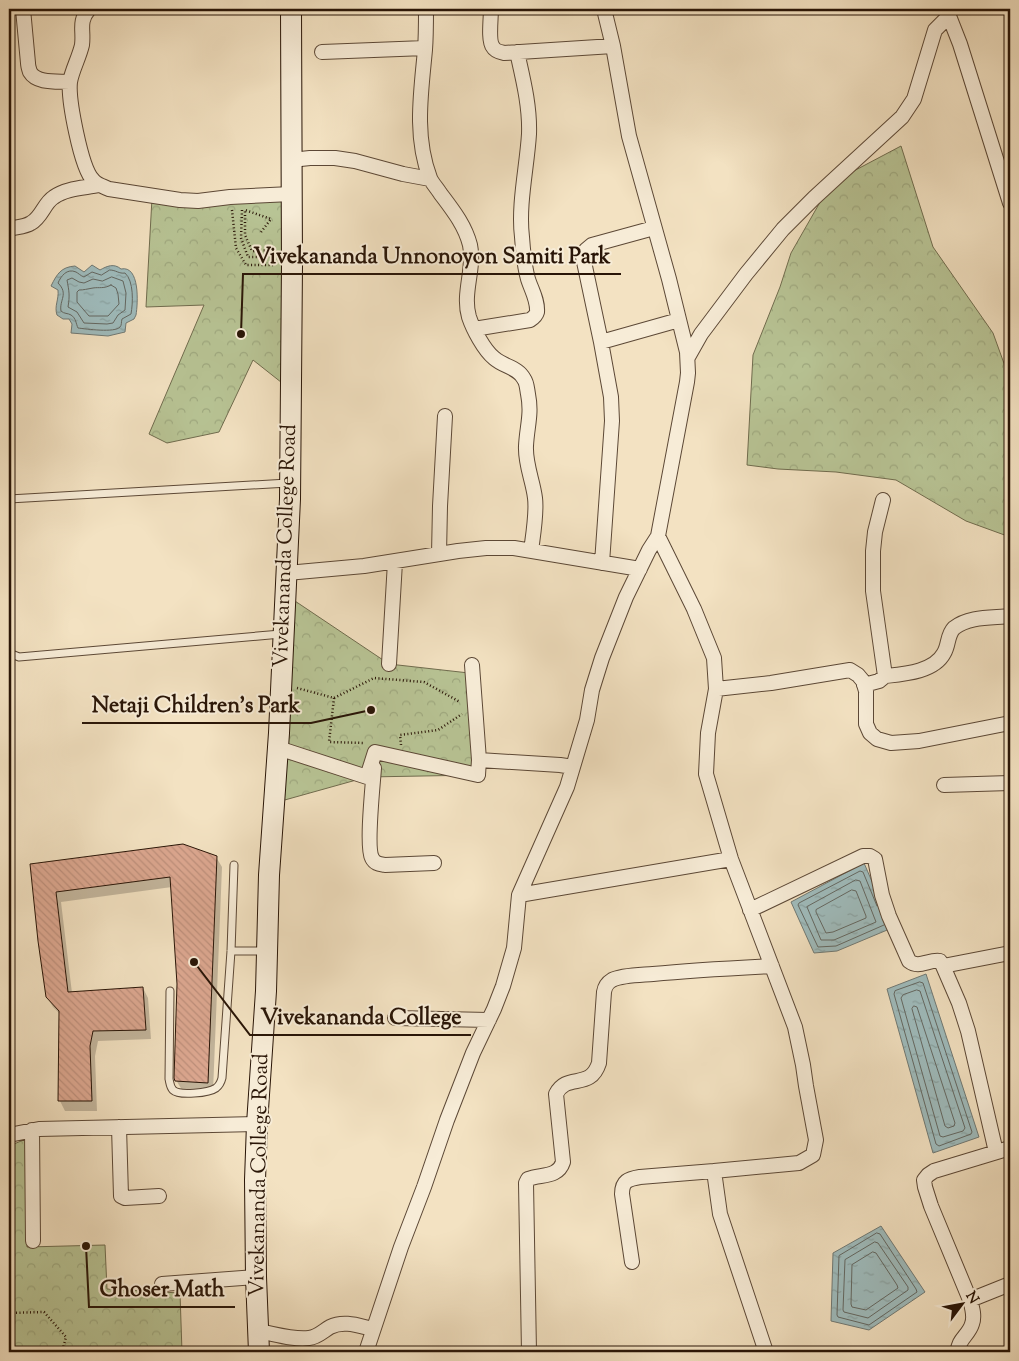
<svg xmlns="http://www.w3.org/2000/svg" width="1019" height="1361" font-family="'Sorts Mill Goudy',serif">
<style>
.park{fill:url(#park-crowns);stroke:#706c4e}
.water{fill:url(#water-ripples);stroke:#707974}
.shadow{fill:#0003}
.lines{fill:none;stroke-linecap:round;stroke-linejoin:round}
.shore{stroke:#646862;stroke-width:1}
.building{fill:url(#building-back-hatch);stroke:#291507}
.lane-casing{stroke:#5c4836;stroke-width:9}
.street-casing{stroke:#5c4836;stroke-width:16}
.secondary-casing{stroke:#291507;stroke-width:22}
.path{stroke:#291507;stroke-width:2.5;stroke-dasharray:1 2.5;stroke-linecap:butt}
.lane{stroke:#f7ecd7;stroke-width:7}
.street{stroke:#f7ecd7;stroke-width:14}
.secondary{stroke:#f7ecd7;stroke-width:20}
.labels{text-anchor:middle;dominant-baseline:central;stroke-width:4;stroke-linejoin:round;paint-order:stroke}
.street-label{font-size:21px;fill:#291507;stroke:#f7ecd7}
.leader{fill:none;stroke:#291507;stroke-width:2}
.callout-dot{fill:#291507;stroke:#f7ecd7;stroke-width:2}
.callout-label{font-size:22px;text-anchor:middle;font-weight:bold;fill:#291507;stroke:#f7ecd7;stroke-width:4;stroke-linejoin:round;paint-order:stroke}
</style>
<defs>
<pattern id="park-crowns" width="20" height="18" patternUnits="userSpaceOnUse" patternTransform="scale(1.25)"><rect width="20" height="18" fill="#b8c495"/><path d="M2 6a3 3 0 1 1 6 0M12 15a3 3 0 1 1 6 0" fill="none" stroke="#9ea87f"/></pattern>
<pattern id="water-ripples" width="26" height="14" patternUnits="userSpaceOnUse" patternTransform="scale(1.25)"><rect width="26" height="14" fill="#9fbcbd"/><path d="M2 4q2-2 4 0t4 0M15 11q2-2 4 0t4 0" fill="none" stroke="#89a1a1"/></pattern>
<pattern id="building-back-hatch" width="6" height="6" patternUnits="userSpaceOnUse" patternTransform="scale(1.25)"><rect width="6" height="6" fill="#dca790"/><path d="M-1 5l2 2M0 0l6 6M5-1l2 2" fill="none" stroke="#bd8f7b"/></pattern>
</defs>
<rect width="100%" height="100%" fill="#f3e2c2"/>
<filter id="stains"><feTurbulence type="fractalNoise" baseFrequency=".004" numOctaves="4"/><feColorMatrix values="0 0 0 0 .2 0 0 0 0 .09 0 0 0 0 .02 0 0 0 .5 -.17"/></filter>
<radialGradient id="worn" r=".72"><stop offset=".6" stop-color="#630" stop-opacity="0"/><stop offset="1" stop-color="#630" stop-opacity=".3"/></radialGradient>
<!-- park -->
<path class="park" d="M901 146 933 247 993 333 1010 380V537L966 521 896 480 836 472 778 469 747 465 753 355 780 287 791 253 831 183Z
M287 197 291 390 253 360 219 432 167 443 149 434 204 305 146 307 152 198Z
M286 595 389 664 469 673 478 775 367 777 274 803Z
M26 1139 27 1247 105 1245 107 1289 180 1293 182 1352H9V1146Z"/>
<!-- water -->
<path class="water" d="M92 265 100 270C107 266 114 263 121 269 140 265 138 303 136 315L134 319 126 323 125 332 108 336 71 333 72 324 69 319H63L57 315C54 306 59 300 58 290L51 286C57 274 61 267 75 266L84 272Z
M864 863 892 928 837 951 814 953 791 902Z
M926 974 979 1137 933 1153 887 989Z
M881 1226 925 1292 869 1330 831 1321 833 1253Z"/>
<!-- shadow -->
<path class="shadow" d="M216 857 222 867 213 1092 182 1090 176 1080 178 984 172 887 61 902 72 993 143 988 148 998 151 1039 98 1041 95 1056 97 1111H65L60 1101 61 1015 53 1007 47 997 31 865Z"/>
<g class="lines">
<!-- shore -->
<path class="shore" d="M110 270C116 270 119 274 125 273 134 281 133 303 131 314L122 319C121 322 122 325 120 327 115 333 86 329 78 328 76 324 76 318 71 315 68 313 64 314 61 311 59 300 69 294 58 283 61 276 67 268 76 272 78 273 81 276 84 277L92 272 101 275Z
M112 277 123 281 126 293 125 310 118 315 113 323 107 324 84 323 77 312 68 307C70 295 69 291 67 280L72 278 79 282 84 283 93 279 102 281Z
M111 285 116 288 118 294 119 304 108 316H89L77 302V292L79 290C84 290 87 289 93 288 99 287 104 289 111 285Z
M856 880 860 881 876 922 834 940H821L807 907Z
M852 890 856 891 866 916V918L833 932 826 933 816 912V910Z
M877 906 863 872 860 871 799 903 798 905 818 947 836 946 884 925
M920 982 923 983 972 1132 971 1134 939 1146 936 1144 894 994 895 991Z
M917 990 920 991 965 1128 963 1131 943 1137 940 1136 901 998 903 995Z
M914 1006 917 1007 955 1123 954 1126 948 1128 945 1126 912 1009Z
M877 1233 880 1234 916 1289 917 1292 869 1325 838 1317 837 1315 839 1256Z
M875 1242 878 1243 908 1287V1290L868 1318 844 1312 843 1310 845 1260Z
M873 1252 876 1253 897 1285 898 1288 866 1310 852 1307 851 1304 852 1265Z"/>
</g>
<!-- building -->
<path class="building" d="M183 844 217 856 208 1083 175 1081 174 1078 177 984 170 877 56 892 68 992 143 987 146 1030 93 1031 90 1046 92 1101H58L59 1011 46 997 38 941 30 864Z"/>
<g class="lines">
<!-- lane casing -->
<g class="lane-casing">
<path id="lane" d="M9 499 288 483
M9 653 19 657 281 634
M231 951H264
M170 991 169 1079C170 1083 170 1087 173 1090 179 1096 209 1093 216 1088 220 1085 221 1082 222 1078L231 951 234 865"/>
</g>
<!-- street casing -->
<g class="street-casing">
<path id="street" d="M23 9 28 63C28 66 29 69 30 72 37 84 58 81 70 82
M89 9C78 22 84 30 82 45 79 58 72 70 70 82 68 99 81 168 93 180 97 185 103 186 109 189L180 200 198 201 230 197 291 194
M426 9C426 23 426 37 425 50 421 93 414 136 430 178 432 183 437 188 440 193 452 209 465 225 470 245 475 269 462 293 469 317 473 329 484 350 494 358 504 367 518 367 524 379 527 383 527 389 528 394 532 414 527 426 526 446 525 464 533 481 535 498 537 513 533 535 531 551
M491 9C491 18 488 41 493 47 495 51 500 52 504 53L613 46
M949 9V16L960 44 1010 203
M322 52 425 48
M291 160 310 158H335L355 161 403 174 430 179
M9 229C16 227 25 227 31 223 42 217 44 203 54 197 66 188 85 188 99 185
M474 329 530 320C533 318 536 316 537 312 538 300 531 289 528 279 524 265 523 251 522 237 518 205 527 167 529 134 530 106 523 79 517 52
M601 342 679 320
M688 357 701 334 746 274 783 229 814 198 902 117 914 99 935 30 949 16
M658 536 694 609 714 658 716 689 708 733 706 774 731 859 795 1027 803 1065 806 1086 816 1140 813 1155 799 1163 714 1171 720 1214 766 1352
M439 554 440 506 445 416
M602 563 612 421 611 397 601 342 583 257 586 250 592 245 654 228
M287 573 364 566 458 551 486 548H514L640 569
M389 664 395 562
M472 665 479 760
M885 676C904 674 934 672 944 653 949 645 947 635 954 628 969 616 992 618 1010 616
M864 685 879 681 885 676 873 591V551L875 532 883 500
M716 689 771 683 850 670 858 675 863 681 866 691V724L870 733 877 739 891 743 919 741 1010 723
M278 748 367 777 375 752 478 775 479 760 560 765 573 767
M374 768C373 783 366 847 372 858 375 864 380 864 385 865L434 863
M944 785 1010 783
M519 895 731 859
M750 910 863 856H870L875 859 882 895 889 916 909 961C919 969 929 959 940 961L943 966 959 1003 968 1031 996 1152
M943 966 1010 953
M395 1018 489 1020
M119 1127 121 1196 125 1198 159 1196
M32 1130 33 1241
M9 1135 39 1129 257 1124
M632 1262 622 1194C622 1181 628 1179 640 1177L714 1171
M162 1284 256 1277
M970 1300 1010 1284
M258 1331C275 1334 293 1340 309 1338 318 1337 323 1331 330 1327 344 1320 359 1326 373 1329
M366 1352 401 1247 424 1187 447 1120 473 1053 494 1009 503 986 514 948 519 895 567 787 587 720 592 690 602 658 626 597 649 550 658 536 687 382 688 373 687 352 669 279 629 136 613 46 604 9
M529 1352 526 1183 528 1179C541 1174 558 1178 563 1162L556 1094C567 1072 590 1091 599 1063L604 992C605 986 607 983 612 980 622 975 642 975 653 974 693 970 733 968 772 966
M958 1352C957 1340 969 1335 972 1324 975 1316 972 1307 970 1300L931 1206 925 1187 924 1180 928 1175 934 1171 1010 1148"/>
</g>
<!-- secondary casing -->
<g class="secondary-casing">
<path id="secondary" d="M259 1352 256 1277 255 1180 257 1124 266 991 269 875 279 733 290 499 292 265 291 9"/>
</g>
<!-- path -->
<path class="path" d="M232 210 236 248 246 265H275
M242 210 241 238 248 257H275
M261 232 271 219 245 210V235L252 251 274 250
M297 688 334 698 374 678 424 682 460 702
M334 698 329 742 365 743
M401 745 400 735 438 730 462 714
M9 1313 44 1312 66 1337 62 1352"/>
<!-- lane -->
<use href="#lane" class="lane"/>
<!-- street -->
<use href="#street" class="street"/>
<!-- secondary -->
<use href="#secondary" class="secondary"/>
</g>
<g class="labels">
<!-- street labels -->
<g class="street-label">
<text transform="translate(286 546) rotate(-88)">Vivekananda College Road</text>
<text transform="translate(260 1175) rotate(-89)">Vivekananda College Road</text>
</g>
</g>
<!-- callouts -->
<path class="leader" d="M241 334L243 274H621M371 710L311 723H82M194 962L250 1035H471M86 1246L89 1307H235"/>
<g class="callout-dot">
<circle cx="241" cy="334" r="5"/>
<circle cx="371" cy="710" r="5"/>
<circle cx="194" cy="962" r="5"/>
<circle cx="86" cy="1246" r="5"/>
</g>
<g class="callout-label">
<text x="432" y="263">Vivekananda Unnonoyon Samiti Park</text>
<text x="196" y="712">Netaji Children's Park</text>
<text x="361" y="1024">Vivekananda College</text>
<text x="162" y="1296">Ghoser Math</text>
</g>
<!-- margin -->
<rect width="1019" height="1361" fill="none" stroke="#f3e2c2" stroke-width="30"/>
<rect x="10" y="10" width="999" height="1341" fill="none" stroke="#291507" stroke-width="2.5"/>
<rect x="15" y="15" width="989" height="1331" fill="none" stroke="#291507"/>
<!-- north arrow -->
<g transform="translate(962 1304) rotate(58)" stroke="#f7ecd7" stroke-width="4" paint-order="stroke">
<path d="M0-4L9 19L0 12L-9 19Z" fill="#291507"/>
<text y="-8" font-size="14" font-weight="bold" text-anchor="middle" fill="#291507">N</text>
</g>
<rect width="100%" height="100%" filter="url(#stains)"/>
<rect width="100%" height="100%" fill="url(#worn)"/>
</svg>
